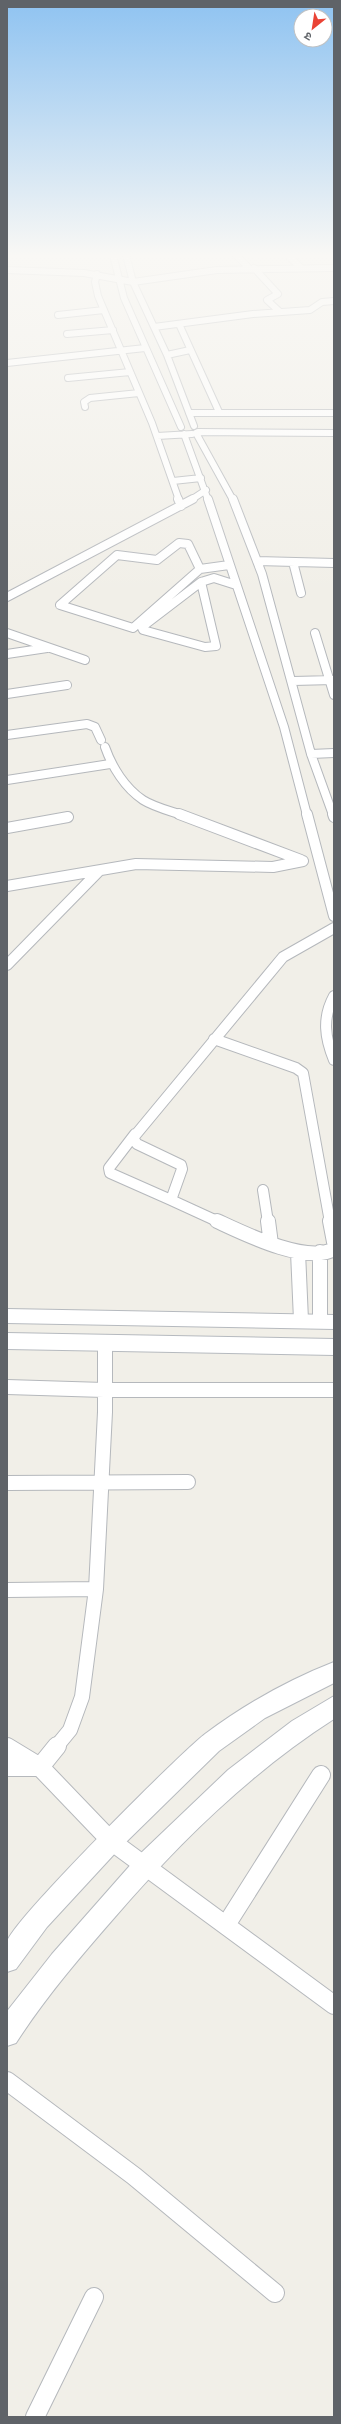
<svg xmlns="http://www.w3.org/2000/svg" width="341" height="2424" font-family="'Asap Condensed','Noto Sans Devanagari',sans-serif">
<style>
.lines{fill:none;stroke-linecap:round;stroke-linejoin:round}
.street-far4-casing{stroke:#b5b8bc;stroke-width:8}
.street-far3-casing{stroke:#b5b8bc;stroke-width:10}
.street-far2-casing{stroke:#b5b8bc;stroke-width:12}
.street-far1-casing{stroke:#b5b8bc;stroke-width:16}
.street-casing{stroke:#b5b8bc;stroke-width:20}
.secondary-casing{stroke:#b6babf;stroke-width:2}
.street-far4{stroke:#fff;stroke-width:6}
.street-far3{stroke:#fff;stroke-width:8}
.street-far2{stroke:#fff;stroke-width:10}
.street-far1{stroke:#fff;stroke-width:14}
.street{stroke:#fff;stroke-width:18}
.secondary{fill:#fff;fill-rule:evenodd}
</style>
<rect width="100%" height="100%" fill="#f1efe8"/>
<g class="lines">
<!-- street-far4 casing -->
<g class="street-far4-casing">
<path id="street-far4" d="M113 255 124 298 181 427
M126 255 133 282 167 355 194 426
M236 255 249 268
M287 255 300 267
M254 268 278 294 267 300 280 312
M7 270 84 273 133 282 217 270 334 268
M97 274 95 282 98 296 152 423 179 500
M58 315 104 310
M179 324 219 412
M154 327 253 314 310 310 322 302 334 301
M67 334 113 330
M167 355 190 350
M7 363 145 348
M68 378 130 372
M85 407 84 402 90 398 139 393
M189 413H334
M198 432 334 433
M196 433 233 500
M184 434 208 500
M157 436 192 434
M173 481 201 478
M191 500 206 490"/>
</g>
<!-- street-far3 casing -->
<g class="street-far3-casing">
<path id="street-far3" d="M178 499 181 506
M208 499 284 727 307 815
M233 499 262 574 311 754 333 815
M179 543 188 544 200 569 133 628 60 605 117 555 157 560Z
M257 561 334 563
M293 562 301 593
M200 569 229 565
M201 582 216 646 205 647 143 630 142 628 146 624Z
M201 582 214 578 236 585
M7 597 193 499
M7 633 85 660
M315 633 334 695
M7 654 47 648
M293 681 334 680
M7 694 67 685
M7 735 87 724 95 727 101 740
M105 747C112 767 125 788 143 800 154 807 170 811 182 815
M311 754 334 753
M7 780 110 764"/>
</g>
<!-- street-far2 casing -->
<g class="street-far2-casing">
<path id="street-far2" d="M179 814 301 860
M307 814 334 916
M333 814 334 817
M7 828 68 817
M7 886 136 864 273 867 303 861
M7 965 100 870
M334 996C322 1018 325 1038 334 1060
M214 1039 296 1068 303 1073 330 1222
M135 1134 109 1168 110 1173 171 1200
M263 1190 268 1222
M219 1222 171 1200 182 1169 181 1165 137 1144 133 1138 283 957 334 928"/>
</g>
<!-- street-far1 casing -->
<g class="street-far1-casing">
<path id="street-far1" d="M217 1221C243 1233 307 1265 334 1249
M268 1221 271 1244
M330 1221 334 1242
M298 1252 301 1320
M320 1252V1321
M7 1387 104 1390H334
M7 1483 188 1482
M7 1590 96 1589
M56 1747 70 1730 82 1697 96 1589 105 1412V1342"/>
</g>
<!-- street casing -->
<g class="street-casing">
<path id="street" d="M7 1747 40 1767 111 1841 334 2005
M7 1767H40L57 1746
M226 1925 321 1775
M7 2081 134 2176 275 2293
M35 2417 94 2297"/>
</g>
<!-- secondary casing -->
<g class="secondary-casing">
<path id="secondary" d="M7 1309 334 1315V1329L7 1323Z
M7 1333 334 1339V1355L7 1349Z
M334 1662V1683L265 1718 219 1751 119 1849 47 1927 16 1969 7 1972C7 1963 5 1951 7 1942 11 1922 180 1753 205 1734 245 1704 288 1680 334 1662Z
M334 1696V1719C250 1773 180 1842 115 1917 80 1957 45 1998 16 2043L7 2046 8 2010 52 1954 141 1853 228 1770 292 1721Z"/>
</g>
<!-- street-far4 -->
<use href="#street-far4" class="street-far4"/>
<!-- street-far3 -->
<use href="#street-far3" class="street-far3"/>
<!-- street-far2 -->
<use href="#street-far2" class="street-far2"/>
<!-- street-far1 -->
<use href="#street-far1" class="street-far1"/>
<!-- street -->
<use href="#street" class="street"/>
<!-- secondary -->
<use href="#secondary" class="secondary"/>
</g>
<!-- sky -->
<linearGradient id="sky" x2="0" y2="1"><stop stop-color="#8fc3f1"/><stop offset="0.43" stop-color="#f9f8f5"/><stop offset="1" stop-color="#f9f8f5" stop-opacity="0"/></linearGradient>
<rect width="341" height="594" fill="url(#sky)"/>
<!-- border -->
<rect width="341" height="2424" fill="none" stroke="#5f6368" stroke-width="16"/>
<!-- north arrow -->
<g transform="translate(313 28) rotate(210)"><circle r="19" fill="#ffffff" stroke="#bfc1c3"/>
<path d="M0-3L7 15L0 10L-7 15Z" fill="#ea4335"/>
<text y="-6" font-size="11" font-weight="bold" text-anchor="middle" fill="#5f6368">उ</text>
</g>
</svg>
